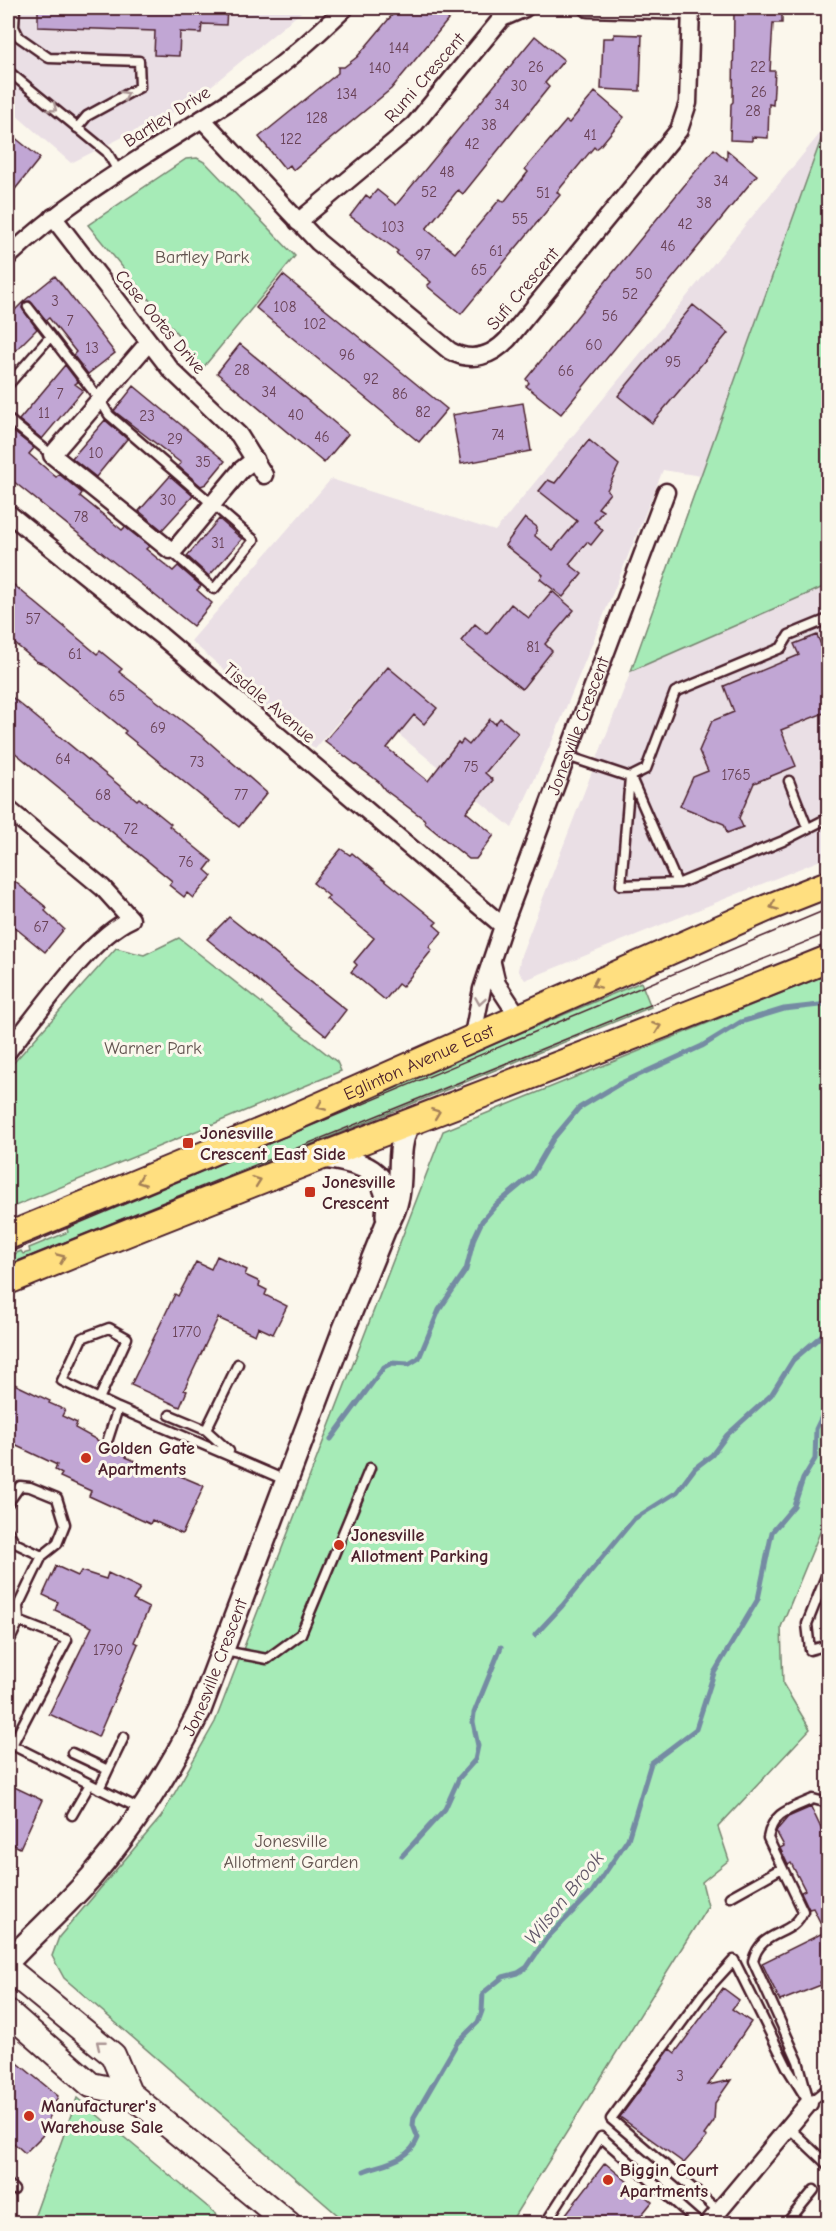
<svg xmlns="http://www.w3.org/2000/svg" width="836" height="2231" font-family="'Comic Neue',sans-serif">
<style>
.built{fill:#eadfe5}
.green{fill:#a6ebb7;stroke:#788571;stroke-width:1.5}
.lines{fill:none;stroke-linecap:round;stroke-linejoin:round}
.stream{stroke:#758ba3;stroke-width:5}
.building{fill:#c1a6d4;stroke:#4a1f2b;stroke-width:1.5}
.service-casing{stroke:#4a1f2b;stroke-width:13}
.minor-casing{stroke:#4a1f2b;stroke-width:21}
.tertiary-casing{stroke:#4a1f2b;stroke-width:26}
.secondary-casing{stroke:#4a1f2b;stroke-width:28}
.primary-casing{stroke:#4a1f2b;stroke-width:30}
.service{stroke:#fbf7ec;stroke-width:8}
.minor{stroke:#fbf7ec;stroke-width:16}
.tertiary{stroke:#fbf7ec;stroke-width:21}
.secondary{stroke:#fbf7ec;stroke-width:24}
.primary{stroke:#ffdf80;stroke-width:26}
.tram{stroke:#4a1f2b;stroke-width:1.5}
.oneway{stroke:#ab9695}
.oneway2{stroke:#a47f56}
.poi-dot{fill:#c8321e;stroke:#fbf7ec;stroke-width:2}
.labels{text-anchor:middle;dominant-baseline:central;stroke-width:6;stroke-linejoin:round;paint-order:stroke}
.number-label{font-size:15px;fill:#684155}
.street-label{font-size:18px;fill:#4a1f2b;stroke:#fbf7ec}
.park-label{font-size:18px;fill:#61524e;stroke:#fbf7ec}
.poi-label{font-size:18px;font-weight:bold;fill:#4a1f2b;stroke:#fbf7ec;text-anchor:start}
.water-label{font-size:20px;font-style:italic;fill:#5f5567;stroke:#fbf7ec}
</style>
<rect width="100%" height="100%" fill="#fbf7ec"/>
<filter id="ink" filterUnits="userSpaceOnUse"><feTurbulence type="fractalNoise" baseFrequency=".0167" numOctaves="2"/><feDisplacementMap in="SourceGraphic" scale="12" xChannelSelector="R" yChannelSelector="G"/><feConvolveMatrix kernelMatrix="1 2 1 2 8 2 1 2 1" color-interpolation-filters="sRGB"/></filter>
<g filter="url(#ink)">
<!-- built -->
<path class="built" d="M8 8H306L189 104 71 163 8 108Z
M827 125 701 476 663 470 554 737 512 828 357 700 315 749 191 641 331 479 495 531Z
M828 585V857L525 980 518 970 521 955 631 671Z"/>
<!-- green -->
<path class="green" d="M828 120V585L631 671Z
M197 158 206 163 295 256 202 369 178 335 88 225 186 159Z
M179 938 337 1062 341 1071 8 1209V1069L116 948 144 955Z
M828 974V1513L781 1627 783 1684 810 1729 718 1827 729 1860 702 1882 708 1906 510 2223H347L64 1978 52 1956 59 1937 161 1817 215 1722 443 1131Z
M641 982 651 1007 8 1267V1257L21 1251 23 1254 30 1252 29 1248 68 1232 66 1225Z
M77 2098 227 2223H32Z"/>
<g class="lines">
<!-- stream -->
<path class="stream" d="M331 1439 384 1367 392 1363 409 1364 419 1358 439 1310 466 1270 474 1238 482 1221 496 1205 532 1175 553 1139 579 1108 619 1084 702 1046 741 1022 784 1009 828 1004
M535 1635 562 1606 634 1519 677 1492 695 1468 712 1455 727 1435 771 1395 793 1360 828 1330
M402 1856 445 1809 459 1778 475 1760 478 1746 473 1722 474 1713 501 1647
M364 2171C385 2163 409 2161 418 2138L413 2125 414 2117 457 2043 478 2022 482 2011 483 1993 503 1977 518 1973 527 1967 546 1939 592 1892 628 1839 651 1763 696 1729 714 1673 758 1599 772 1532 794 1506 803 1479 815 1459 816 1429 828 1404"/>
</g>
<!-- building -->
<path class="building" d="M38 8H227L226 25 202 24 201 33 180 32 179 56 154 55 155 31 38 27Z
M398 8H458L391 89 293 170 290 165 285 169 259 137 338 73V67H344L357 57Z
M734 8H782V23H773L770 71H775L773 105 769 104 768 138 752 137V141L730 140 731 104 733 102Z
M614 34 642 35 640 91 601 89 603 38H614Z
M535 36 564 60 545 83 549 87 463 194 458 190 426 229 455 253 500 199 504 202 528 172 525 169 566 121 569 123 595 92 624 117 600 146 596 149 594 147 557 192 560 195 461 314 427 286 431 282 396 253 398 251 350 216 366 195 370 198 377 190 396 205Z
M8 132 40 158 8 198Z
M714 149 727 160V150L757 175 561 414 526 386 529 383 526 379Z
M283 275 447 409 419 442 256 308Z
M55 276 115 353 88 374 73 355 76 352 49 318 46 320 30 301 24 302 22 308 37 329 8 358V317L24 301Z
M693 305 728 333 652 423 618 396Z
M240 344 348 434 324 463 217 373Z
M65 365 78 382 75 384 83 390 42 439 19 420Z
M134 386 225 461 206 484 201 486 178 466 181 463 114 411Z
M523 403 531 451 461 464 452 415Z
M105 420 127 439 96 477 72 458Z
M11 430 34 448 29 454 56 477 59 474 82 493 80 496 122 530 125 527 149 546 146 549 173 571 178 566 201 586 197 590 212 603 193 626 8 477V433Z
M589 440 619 465 607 490 610 493 598 508 603 511 594 522 603 530 591 545 587 542 569 564 582 574 563 597 540 579 543 575 505 545 525 518 537 527 535 536 553 550 577 521 539 491 548 480 555 483Z
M170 476 193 496 162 530 139 511Z
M219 519 242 539 209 576 187 556Z
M8 580 97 654 100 651 122 669 119 672 202 736 267 793 239 827 124 733 126 731 46 665 36 661 8 638Z
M552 591 574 610 545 644 552 651 522 689 461 641 475 624 487 634 511 604 529 618Z
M817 635 828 662V706L824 713 781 730 796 766 754 783 739 818 743 827 727 833 724 824 680 806 693 777 708 771 699 751 712 721 734 712 724 686 799 655 794 644Z
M388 667 437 708 424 724 414 715 387 748 428 781 458 742 460 744 463 740 469 745 490 719 495 724 500 718 518 733 485 773 493 780 466 812 494 835 476 859H469L426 824 424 819 385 790 379 782 325 741Z
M8 694 137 800 139 798 171 824 169 826 212 861 205 870 212 876 193 898 187 893 184 897 169 885 172 881 8 747Z
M341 849 350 855 352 853 437 922 434 925 442 932 429 947 432 950 402 987 398 984 385 1000 351 972 357 965 354 962 374 938 326 899 329 896 313 883Z
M8 876 47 908 45 911 64 929 45 952 8 922Z
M229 917 346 1010 326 1036 207 939Z
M217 1256 247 1270 245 1275 260 1282 259 1286 267 1290 265 1295 287 1306 273 1334 258 1327 255 1335 218 1318 184 1390 187 1391 180 1407 131 1385 175 1294 178 1296 196 1262 211 1269Z
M8 1381 50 1401 49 1403 65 1410 62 1416 77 1423 75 1428 106 1445 127 1452 126 1457 155 1470 157 1466 204 1486 182 1534 152 1520 150 1524 89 1496 91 1491 60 1477 62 1474 55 1470 57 1465 8 1442Z
M56 1566 78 1576 81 1571 106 1579 108 1573 140 1588 133 1600 149 1608 134 1642 138 1644 98 1737 49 1714 92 1627 55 1610 58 1602 43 1595Z
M8 1784 42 1800 20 1848 8 1842Z
M811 1807 828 1843V1977L820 1982 821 1985 780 2001 762 1963 825 1932 813 1908 809 1909 801 1892 805 1890 791 1863 788 1865 780 1848 784 1846 776 1831 788 1817Z
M723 1988 739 2000 732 2009 751 2022 708 2085 731 2080 715 2103 714 2121 704 2135 707 2137 684 2163 620 2117 670 2049 675 2053Z
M8 2055 58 2096 42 2136 25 2153 8 2138Z
M605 2163 652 2202 635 2223H559Z"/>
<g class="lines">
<!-- service casing -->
<g class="service-casing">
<path id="service" d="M15 8 14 27 19 37 49 58 139 61 140 87 87 116 77 128
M8 71 107 152 118 171
M28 307 100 400 109 415 254 540 214 589 170 550
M8 385 50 337
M8 419 52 455
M567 756 630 777 646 769 675 692 781 648 789 635 828 619
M630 777 621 885 680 883 783 841 828 818
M632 780 677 883
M789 781 807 827
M99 1399 127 1338 109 1328 82 1338 62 1381 118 1408 285 1480
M170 1415 206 1430
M108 1439 118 1408
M229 1451 206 1430 238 1364
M8 1503 20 1486 30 1487 57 1498 65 1524 57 1544 42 1556 18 1606 19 1621 8 1644
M8 1531 15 1543 42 1556
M828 1571 807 1624 810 1650 828 1645
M8 1617 67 1640 12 1745 142 1810
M224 1651 267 1659 301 1634 370 1468
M72 1753 108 1770 99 1789
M108 1770 124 1737
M72 1815 90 1784
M730 1897 782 1868
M807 2094 798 2061 753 1961C761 1928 793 1938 803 1911L768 1838C773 1811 791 1809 813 1799L828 1803
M809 2103 828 2088
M788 2127 828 2165
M8 2184 14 2190
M719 2211 611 2119 702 1995 734 1960 788 2069 809 2103
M545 2224 601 2137 700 2224
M786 2224 814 2190"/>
</g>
<!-- minor casing -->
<g class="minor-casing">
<g id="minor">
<path d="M588 8 691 11"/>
<path d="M202 119 318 242 450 351C472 363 492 356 508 339L679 130 688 103 691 8"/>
<path d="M53 217 171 370 239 435 264 475"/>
<path d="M298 222 414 125 502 18 525 8"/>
<path d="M8 257C80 188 169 143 251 87 285 64 316 36 345 8"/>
<path d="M149 342 52 455 170 550 176 548 241 470 255 459"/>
<path d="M8 513 161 636 503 926"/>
<path d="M8 809 103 888 131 919C89 938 39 1013 8 1051"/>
<path d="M492 963 497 984 520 1019"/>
<path id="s1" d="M472 1040 482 989 503 926 666 492"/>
<path d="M708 2224 809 2103"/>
</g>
</g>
<!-- tertiary casing -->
<g class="tertiary-casing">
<g id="tertiary">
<path d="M323 1157C362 1162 392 1170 387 1216"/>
<path id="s2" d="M8 1962C35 1933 66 1906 92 1876 136 1825 170 1770 200 1710L344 1329 386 1226C411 1187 391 1158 409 1123"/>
</g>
</g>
<!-- secondary casing -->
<g class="secondary-casing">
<path id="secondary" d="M8 1969 113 2055 129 2093
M8 2012 91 2085 129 2093 289 2224"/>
</g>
<!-- primary casing -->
<g class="primary-casing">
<g id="primary">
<path id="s3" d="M8 1236 279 1124 767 908 828 884"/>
<path d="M8 1281C279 1169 556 1069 828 959"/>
</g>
</g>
<!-- service -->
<use href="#service" class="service"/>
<!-- minor -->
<use href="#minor" class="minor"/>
<!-- tertiary -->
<use href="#tertiary" class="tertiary"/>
<!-- secondary -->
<use href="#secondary" class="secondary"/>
<!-- primary -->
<use href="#primary" class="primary"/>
<!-- tram -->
<path class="tram" d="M8 1253 828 909
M8 1265 828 933"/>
</g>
<!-- one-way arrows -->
<defs><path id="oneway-chevron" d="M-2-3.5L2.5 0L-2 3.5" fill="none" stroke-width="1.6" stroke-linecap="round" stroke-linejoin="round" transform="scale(1.5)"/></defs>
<g class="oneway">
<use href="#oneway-chevron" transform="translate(125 95) rotate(-28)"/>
<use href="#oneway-chevron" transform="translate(53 108) rotate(39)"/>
<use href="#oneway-chevron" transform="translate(480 1001) rotate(99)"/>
<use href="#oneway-chevron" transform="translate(100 2044) rotate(-141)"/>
</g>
<g class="oneway2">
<use href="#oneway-chevron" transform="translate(774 906) rotate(158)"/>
<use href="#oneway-chevron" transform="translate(596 984) rotate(156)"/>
<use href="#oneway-chevron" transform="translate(657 1027) rotate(-21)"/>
<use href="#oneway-chevron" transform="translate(321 1106) rotate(157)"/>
<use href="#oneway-chevron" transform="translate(436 1113) rotate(-21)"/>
<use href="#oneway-chevron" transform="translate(141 1181) rotate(158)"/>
<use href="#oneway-chevron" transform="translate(257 1181) rotate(-20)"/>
<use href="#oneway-chevron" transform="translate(61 1258) rotate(-23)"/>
</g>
</g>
<!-- markers -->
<g class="poi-dot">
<rect x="182" y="1137" width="12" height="12" rx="3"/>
<rect x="304" y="1186" width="12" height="12" rx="3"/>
<circle cx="86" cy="1458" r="6"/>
<circle cx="339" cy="1545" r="6"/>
<circle cx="29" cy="2116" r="6"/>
<circle cx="608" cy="2180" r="6"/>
</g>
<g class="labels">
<!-- number labels -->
<g class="number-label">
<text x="399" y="48">144</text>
<text x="536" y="67">26</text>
<text x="758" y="67">22</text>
<text x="380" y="68">140</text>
<text x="519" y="86">30</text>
<text x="759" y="92">26</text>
<text x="347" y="94">134</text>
<text x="502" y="105">34</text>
<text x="753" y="111">28</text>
<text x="317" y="118">128</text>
<text x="489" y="125">38</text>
<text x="590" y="135">41</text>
<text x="291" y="139">122</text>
<text x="472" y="144">42</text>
<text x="447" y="172">48</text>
<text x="721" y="181">34</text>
<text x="429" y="192">52</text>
<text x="543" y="193">51</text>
<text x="704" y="203">38</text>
<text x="520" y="219">55</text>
<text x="685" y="224">42</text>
<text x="393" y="227">103</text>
<text x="668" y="246">46</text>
<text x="496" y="251">61</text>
<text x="423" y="255">97</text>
<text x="479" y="270">65</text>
<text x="644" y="274">50</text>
<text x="630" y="294">52</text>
<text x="55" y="301">3</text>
<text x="285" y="307">108</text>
<text x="610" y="316">56</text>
<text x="70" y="321">7</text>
<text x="315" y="324">102</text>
<text x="594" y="345">60</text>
<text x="92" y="348">13</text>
<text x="347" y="355">96</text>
<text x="673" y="362">95</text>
<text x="242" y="370">28</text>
<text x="566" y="371">66</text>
<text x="371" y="379">92</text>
<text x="269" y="392">34</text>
<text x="60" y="394">7</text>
<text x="400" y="394">86</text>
<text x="423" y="412">82</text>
<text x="44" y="413">11</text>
<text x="296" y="415">40</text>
<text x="147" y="416">23</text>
<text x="498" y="435">74</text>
<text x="322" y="437">46</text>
<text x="175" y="439">29</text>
<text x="96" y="453">10</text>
<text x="203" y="462">35</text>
<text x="168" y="500">30</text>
<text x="81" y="517">78</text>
<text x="218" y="543">31</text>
<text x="33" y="619">57</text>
<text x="533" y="647">81</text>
<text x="75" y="654">61</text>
<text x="117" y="696">65</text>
<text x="158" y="728">69</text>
<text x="63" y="759">64</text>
<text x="197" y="762">73</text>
<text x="471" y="767">75</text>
<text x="736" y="775">1765</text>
<text x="103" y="795">68</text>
<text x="241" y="795">77</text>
<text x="131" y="829">72</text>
<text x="186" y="862">76</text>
<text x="41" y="927">67</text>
<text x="187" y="1332">1770</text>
<text x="108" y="1650">1790</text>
<text x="680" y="2076">3</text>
</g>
<!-- street labels -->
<g class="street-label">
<text transform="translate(425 78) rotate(-49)">Rumi Crescent</text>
<text transform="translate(167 117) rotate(-32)">Bartley Drive</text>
<text transform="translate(523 289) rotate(-50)">Sufi Crescent</text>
<text transform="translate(160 322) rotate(50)">Case Ootes Drive</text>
<text transform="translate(269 703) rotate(40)">Tisdale Avenue</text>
<text stroke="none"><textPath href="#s1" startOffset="332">Jonesville Crescent</textPath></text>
<text stroke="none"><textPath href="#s3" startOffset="446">Eglinton Avenue East</textPath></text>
<text stroke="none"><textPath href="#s2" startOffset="364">Jonesville Crescent</textPath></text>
</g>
<!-- park labels -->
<g class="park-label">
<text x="202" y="257">Bartley Park</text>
<text x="153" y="1048">Warner Park</text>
<text x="291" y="1841">Jonesville<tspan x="291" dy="21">Allotment Garden</tspan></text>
</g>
<!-- poi labels -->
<g class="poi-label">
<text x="200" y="1133">Jonesville<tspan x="200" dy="21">Crescent East Side</tspan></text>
<text x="322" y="1182">Jonesville<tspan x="322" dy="21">Crescent</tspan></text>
<text x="98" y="1448">Golden Gate<tspan x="98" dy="21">Apartments</tspan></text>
<text x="351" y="1535">Jonesville<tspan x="351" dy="21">Allotment Parking</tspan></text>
<text x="41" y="2106">Manufacturer's<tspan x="41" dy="21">Warehouse Sale</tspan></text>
<text x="620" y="2170">Biggin Court<tspan x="620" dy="21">Apartments</tspan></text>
</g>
<!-- water labels -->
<g class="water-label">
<text transform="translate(564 1898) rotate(-51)">Wilson Brook</text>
</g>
</g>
<!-- margin -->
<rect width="836" height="2231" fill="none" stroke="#fbf7ec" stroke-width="30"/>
<rect x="15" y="15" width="806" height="2201" fill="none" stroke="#4a1f2b" stroke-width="2" filter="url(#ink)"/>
</svg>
